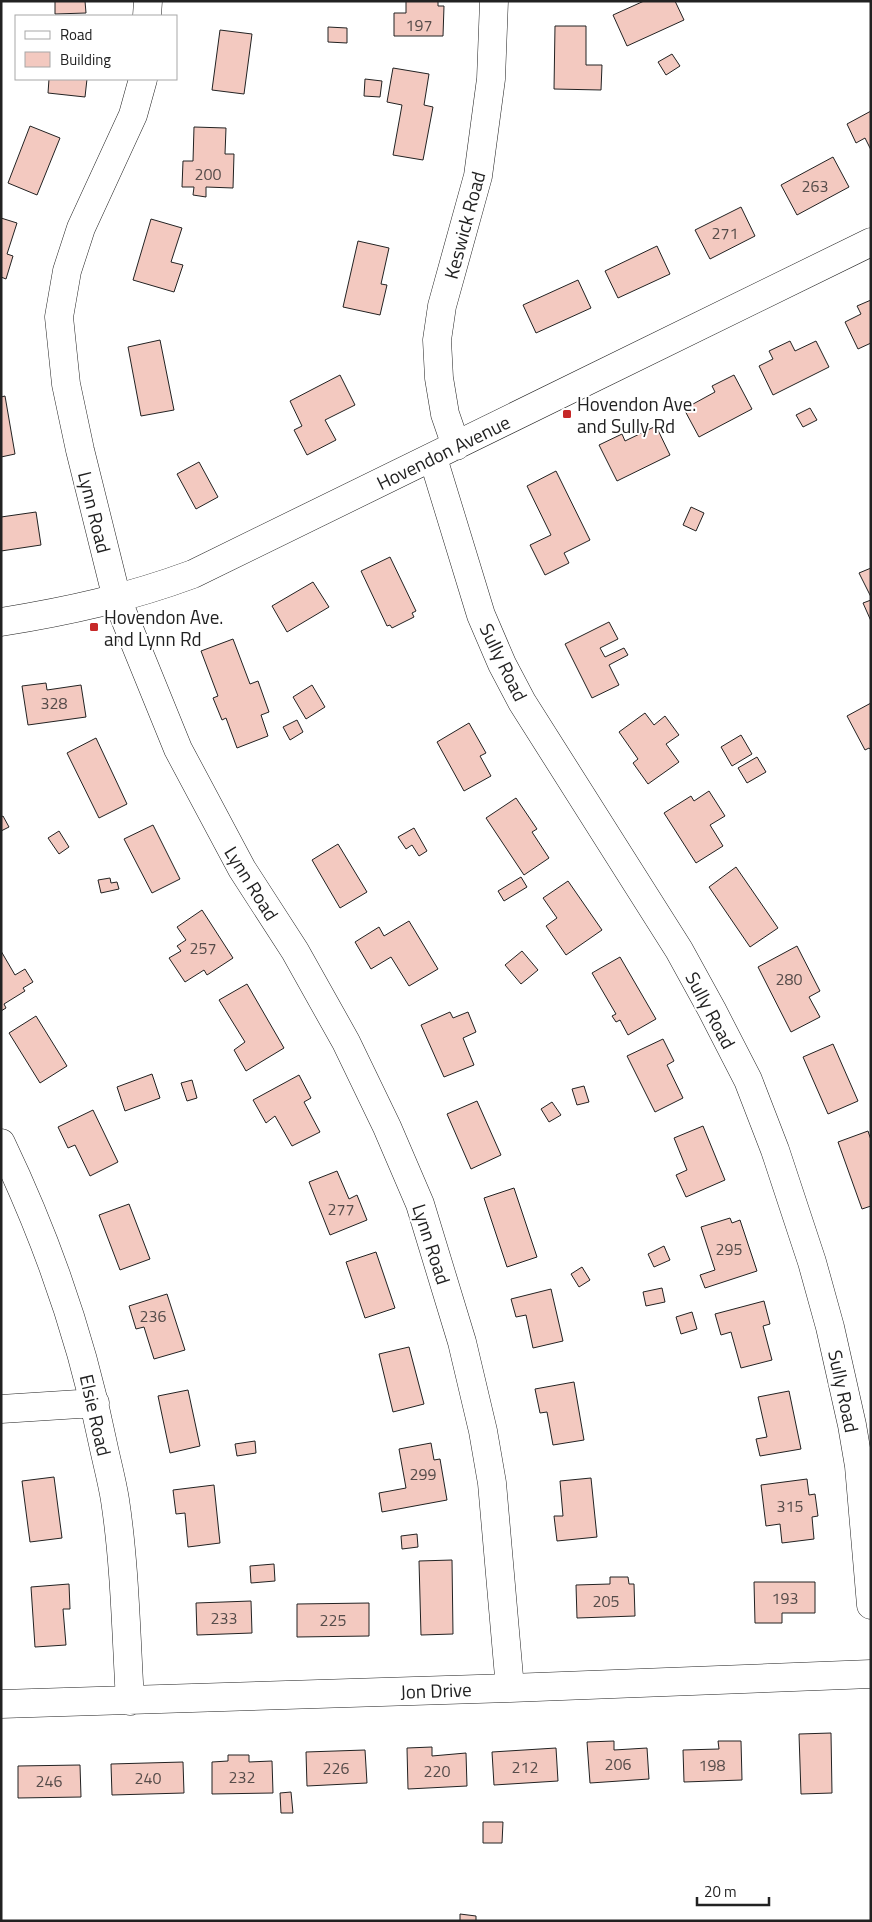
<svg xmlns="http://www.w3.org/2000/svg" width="872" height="1922" font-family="'Titillium Web',sans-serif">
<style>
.building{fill:#f3c9c0;stroke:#222}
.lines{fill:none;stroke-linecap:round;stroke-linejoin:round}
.minor-casing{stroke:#222;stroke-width:29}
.minor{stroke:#fff;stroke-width:28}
.poi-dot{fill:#c62828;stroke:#fff;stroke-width:2}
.labels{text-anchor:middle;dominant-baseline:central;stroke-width:4;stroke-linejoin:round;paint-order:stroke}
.number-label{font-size:16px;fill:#564c4a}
.street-label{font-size:19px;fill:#222;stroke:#fff}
.poi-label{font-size:19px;fill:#222;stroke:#fff;text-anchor:start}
</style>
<rect width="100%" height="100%" fill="#fff"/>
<!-- building -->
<path class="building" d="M55 1H85L86 13 55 14Z
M406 1H438V6H444L443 36H394V13H406Z
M644 1H675L684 20 627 46 613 15Z
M555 26H586V65H602L601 90 554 89Z
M328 27 347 28V43L328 42Z
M220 30 252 34 244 94 212 90Z
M672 54 680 66 666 75 658 62Z
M393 68 429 74 424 105 433 107 423 160 393 155 402 105 387 102Z
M49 79H87L85 97 48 93Z
M365 79 382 81 380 97 364 96Z
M871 111V150L865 138 856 143 847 124Z
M30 126 60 138 37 195 8 183Z
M194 127 226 128 225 154H234L233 188 206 187V197L193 195 194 187H182L183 161H193Z
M833 157 849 187 797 215 781 185Z
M741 207 755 236 710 259 695 230Z
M1 218 17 223 7 254 13 256 6 279 1 277Z
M151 219 182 228 171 262 183 265 174 292 133 280Z
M358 241 389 248 381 284 387 285 380 315 343 307Z
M657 246 670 274 618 298 605 271Z
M578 280 591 308 536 333 523 305Z
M871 300V343L858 349 845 322 861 314 857 306Z
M160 340 174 410 141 416 128 347Z
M790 341 795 351 816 341 829 367 773 395 759 366 773 359 769 351Z
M340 375 355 405 325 420 336 440 307 455 294 430 302 426 290 401Z
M734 375 752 409 699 437 684 409 715 392 712 386Z
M5 396 15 454 1 457V397Z
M810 408 817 420 803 427 796 415Z
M656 426 670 455 617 481 599 445 622 434 625 441Z
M199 462 218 497 196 509 177 474Z
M556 471 590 540 564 553 569 563 545 575 530 545 551 535 527 486Z
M691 507 704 513 696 531 683 525Z
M36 512 41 545 1 551V517Z
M390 557 416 611 412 613 414 617 392 628 390 625 387 626 361 571Z
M871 568V597L859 573Z
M313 582 329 607 287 632 272 606Z
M871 600V621L863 603Z
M609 622 618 639 600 648 605 657 624 648 628 655 609 665 619 685 592 698 565 644Z
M233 639 250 684 258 681 269 712 261 715 268 736 237 748 226 718 222 720 213 698 218 696 201 651Z
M46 683 47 690 81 685 86 717 28 725 22 686Z
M312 685 325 707 306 719 293 697Z
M871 703V750L869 748 865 750 847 716Z
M645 713 654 725 665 716 679 735 666 744 679 762 648 784 633 763 638 759 619 732Z
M297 720 303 732 290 740 283 727Z
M469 723 486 753 480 756 491 776 464 791 437 742Z
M741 735 752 754 732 766 721 747Z
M96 738 127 804 99 818 67 753Z
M757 757 766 772 747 783 738 768Z
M709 791 725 816 710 825 723 846 696 863 664 813 691 796 694 801Z
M516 798 537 829 532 832 549 858 524 875 486 818Z
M3 816 9 827 1 831V817Z
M153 825 180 879 152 893 124 839Z
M414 828 427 851 419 856 412 845 406 849 398 837Z
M59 831 69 847 59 854 48 838Z
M338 844 367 892 340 908 312 860Z
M736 867 778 928 750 947 709 887Z
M521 877 527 887 504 901 498 891Z
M110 878 111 883 117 882 119 889 101 893 98 880Z
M568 881 602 930 566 955 546 926 557 918 543 898Z
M202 910 233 958 207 975 204 970 185 982 169 958 181 951 177 946 186 940 177 927Z
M409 921 438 969 409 986 391 957 371 969 355 942 379 927 384 936Z
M797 946 820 991 809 997 820 1017 791 1032 758 967Z
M1 951 15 975 25 969 33 982 23 988 25 991 4 1004 6 1008 1 1011Z
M522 951 538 970 521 984 505 965Z
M620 957 656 1019 628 1035 620 1020 616 1022 612 1016 616 1014 592 973Z
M247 984 284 1048 246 1071 234 1050 245 1042 219 1000Z
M450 1012 453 1018 468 1012 476 1032 463 1038 474 1065 444 1077 421 1025Z
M36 1016 67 1066 40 1083 9 1033Z
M663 1039 674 1061 667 1065 683 1098 655 1112 627 1056Z
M833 1044 858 1101 828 1114 803 1057Z
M152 1074 160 1098 125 1111 117 1087Z
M299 1075 311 1098 304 1102 320 1132 292 1146 275 1116 266 1123 253 1100Z
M192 1080 197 1098 187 1101 181 1083Z
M584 1086 589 1102 577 1105 572 1089Z
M477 1101 501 1155 471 1169 447 1114Z
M552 1102 561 1115 549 1122 541 1109Z
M93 1110 118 1162 90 1176 75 1145 68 1148 58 1127Z
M703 1126 725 1180 686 1197 676 1175 687 1170 674 1138Z
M868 1131 871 1140V1206L862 1209 838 1142Z
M337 1171 349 1199 357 1195 367 1220 330 1235 309 1182Z
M514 1188 537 1257 507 1267 484 1198Z
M129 1204 150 1259 120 1270 99 1215Z
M730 1218 732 1223 740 1220 757 1271 705 1288 700 1275 715 1270 701 1227Z
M664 1246 670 1260 654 1267 648 1254Z
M376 1252 395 1308 365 1318 346 1262Z
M582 1267 590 1280 579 1287 571 1274Z
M662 1288 665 1302 646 1306 643 1292Z
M551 1289 563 1341 533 1348 526 1315 516 1317 511 1299Z
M167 1294 185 1350 154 1359 144 1327 136 1329 129 1306Z
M764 1301 770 1324 763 1326 772 1360 741 1368 731 1332 721 1335 715 1314Z
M692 1312 697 1329 681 1334 676 1317Z
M409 1347 424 1404 393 1412 379 1354Z
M574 1382 584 1440 553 1445 547 1412 540 1413 535 1389Z
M188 1390 200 1446 170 1453 158 1396Z
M789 1391 801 1449 760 1456 756 1439 767 1437 758 1397Z
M255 1441 256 1453 237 1456 235 1444Z
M431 1443 434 1460 440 1459 447 1500 382 1512 379 1493 406 1488 399 1449Z
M54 1477 62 1538 30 1542 22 1481Z
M591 1478 597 1537 557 1541 554 1516H563L560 1481Z
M807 1479 809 1495 815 1494 818 1516 812 1517 814 1539 782 1543 780 1524 766 1526 761 1485Z
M214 1485 220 1543 188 1547 185 1513 176 1514 173 1490Z
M417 1534 418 1547 402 1549 401 1536Z
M452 1560 453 1634 421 1635 419 1561Z
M274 1564 275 1581 251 1583 250 1566Z
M610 1577H628L629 1584H634L635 1616 577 1618 576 1585 610 1584Z
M754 1582H815V1613H782V1623H755Z
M69 1584 70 1609H63L66 1645 35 1647 31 1587Z
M251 1601 252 1633 197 1635 196 1603Z
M369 1603V1636L297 1637V1604Z
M831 1733 832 1793 801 1794 799 1734Z
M614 1741V1750L647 1748 649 1779 590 1783 587 1742Z
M718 1741H741L742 1780 684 1782 683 1750 719 1749Z
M432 1747V1756L466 1753 467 1786 408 1789 407 1748Z
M556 1748 558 1781 494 1785 492 1752Z
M365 1750 367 1783 307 1786 306 1752Z
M228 1755H249V1762L272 1761 273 1793 212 1794V1762L228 1761Z
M183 1762 184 1793 112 1795 111 1764Z
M80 1765 81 1797 18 1798V1766Z
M291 1792 293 1813H281L280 1793Z
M483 1822H503L502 1843H483Z
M460 1914 476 1916V1921H460Z"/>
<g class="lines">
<!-- minor casing -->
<g class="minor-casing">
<path id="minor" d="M147 16 148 1
M143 79 133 115 81 228 67 271 59 317 66 384 80 450 117 599 178 749 242 869 295 951 346 1042 387 1127 420 1204 462 1342 483 1431 492 1483 510 1688
M456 446 445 414 439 378 437 340 442 306 478 176 491 79 494 1
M433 458 481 615 502 664 522 702 679 950 712 1010 748 1080 775 1150 812 1262 830 1327 852 1425 859 1466 871 1605
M1 622C69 611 128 598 193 574L871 242
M1 1143C47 1239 82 1339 103 1444 107 1463 112 1481 115 1500 125 1566 126 1633 130 1701
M1 1409 95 1403
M1 1704 510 1688 871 1674"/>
</g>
<!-- minor -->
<use href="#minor" class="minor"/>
</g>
<!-- markers -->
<g class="poi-dot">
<rect x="562" y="409" width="10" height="10" rx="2.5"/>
<rect x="89" y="622" width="10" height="10" rx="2.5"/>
</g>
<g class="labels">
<!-- number labels -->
<g class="number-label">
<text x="419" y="25">197</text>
<text x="208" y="174">200</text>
<text x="815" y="186">263</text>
<text x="725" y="233">271</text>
<text x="54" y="703">328</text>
<text x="203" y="948">257</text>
<text x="789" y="979">280</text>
<text x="341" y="1209">277</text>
<text x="729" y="1249">295</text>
<text x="153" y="1316">236</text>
<text x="423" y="1474">299</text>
<text x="790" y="1506">315</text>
<text x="785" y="1598">193</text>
<text x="606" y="1601">205</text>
<text x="224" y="1618">233</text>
<text x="333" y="1620">225</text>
<text x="618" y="1764">206</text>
<text x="712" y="1765">198</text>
<text x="525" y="1767">212</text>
<text x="336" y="1768">226</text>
<text x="437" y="1771">220</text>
<text x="242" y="1777">232</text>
<text x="148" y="1778">240</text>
<text x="49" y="1781">246</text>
</g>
<!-- street labels -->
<g class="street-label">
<text transform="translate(464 225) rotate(-75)">Keswick Road</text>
<text transform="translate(443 452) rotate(-26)">Hovendon Avenue</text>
<text transform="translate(95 512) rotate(76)">Lynn Road</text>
<text transform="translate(504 662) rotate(64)">Sully Road</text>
<text transform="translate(252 883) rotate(58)">Lynn Road</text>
<text transform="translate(711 1010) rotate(62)">Sully Road</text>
<text transform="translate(432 1244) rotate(72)">Lynn Road</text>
<text transform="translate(844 1391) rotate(78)">Sully Road</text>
<text transform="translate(96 1415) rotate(77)">Elsie Road</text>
<text transform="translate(436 1690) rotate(-2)">Jon Drive</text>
</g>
<!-- poi labels -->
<g class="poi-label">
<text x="577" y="403">Hovendon Ave.<tspan x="577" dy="22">and Sully Rd</tspan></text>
<text x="104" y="616">Hovendon Ave.<tspan x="104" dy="22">and Lynn Rd</tspan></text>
</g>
</g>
<!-- border -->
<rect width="872" height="1922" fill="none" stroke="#222222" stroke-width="5"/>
<!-- legend -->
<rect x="15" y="15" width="162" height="65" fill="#ffffff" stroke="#a7a7a7"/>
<rect x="25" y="31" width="25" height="8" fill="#ffffff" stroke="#a7a7a7"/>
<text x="60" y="40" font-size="15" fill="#222222">Road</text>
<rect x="25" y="52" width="25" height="15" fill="#f3c9c0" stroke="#a7a7a7"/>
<text x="60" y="65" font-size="15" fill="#222222">Building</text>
<!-- scale -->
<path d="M697 1897v8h72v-8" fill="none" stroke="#222222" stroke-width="2.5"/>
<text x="704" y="1897" font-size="15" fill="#222222" stroke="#ffffff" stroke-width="4" paint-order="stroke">20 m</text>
</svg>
